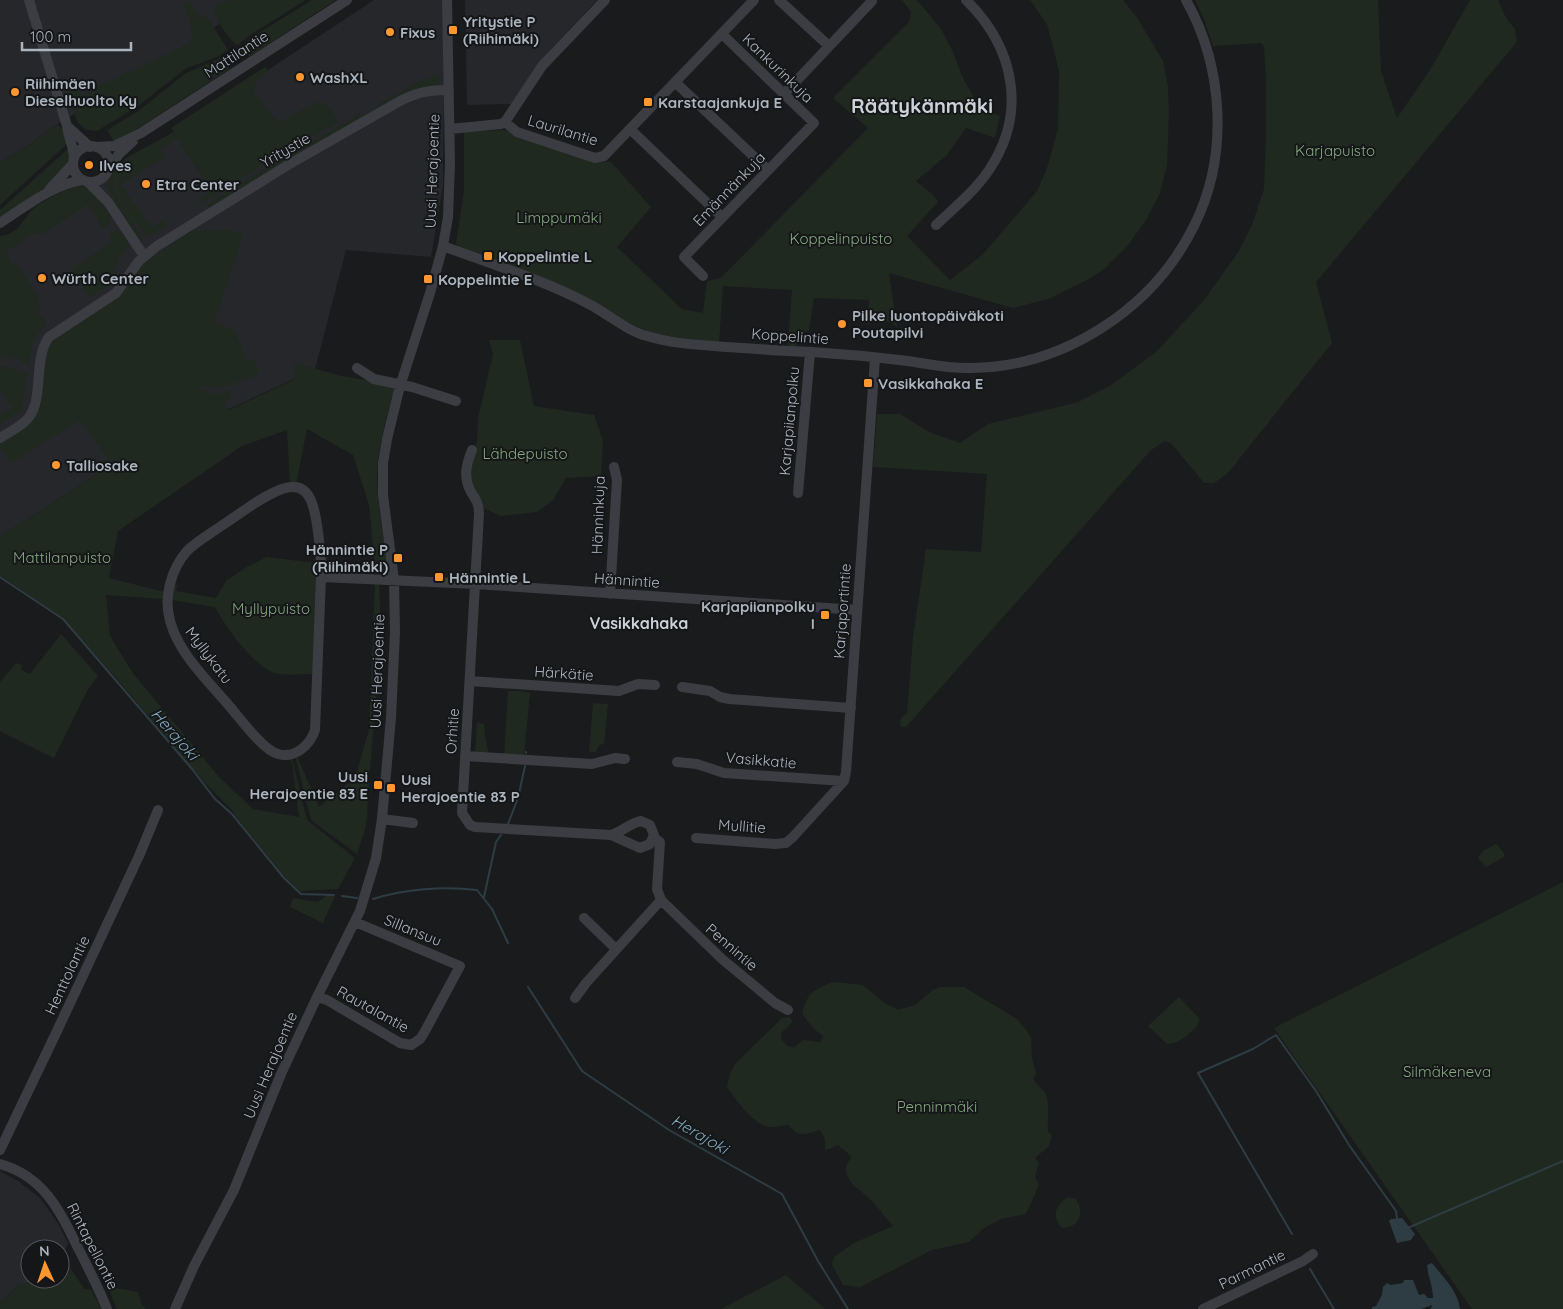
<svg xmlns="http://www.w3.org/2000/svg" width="1563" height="1309" font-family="Quicksand,sans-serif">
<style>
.built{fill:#26272a;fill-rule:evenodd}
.green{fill:#20291f}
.water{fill:#2e3d43}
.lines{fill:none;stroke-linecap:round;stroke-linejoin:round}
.stream{stroke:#2e3d43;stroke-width:2}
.minor{stroke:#3b3d43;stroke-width:10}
.poi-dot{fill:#ff9730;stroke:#151618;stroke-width:2}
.labels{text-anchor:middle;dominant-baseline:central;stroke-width:4;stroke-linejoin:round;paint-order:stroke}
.poi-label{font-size:15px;font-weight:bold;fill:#acb4be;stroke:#151618;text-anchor:start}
.street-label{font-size:15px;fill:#acb4be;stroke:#151618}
.park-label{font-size:15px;fill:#86aa81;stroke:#151618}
.neighbourhood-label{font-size:16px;font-weight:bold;fill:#cdd2d9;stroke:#151618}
.water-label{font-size:16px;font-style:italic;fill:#81a9bb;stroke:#151618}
.district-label{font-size:20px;font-weight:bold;fill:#cdd2d9;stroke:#151618}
</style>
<rect width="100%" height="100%" fill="#1a1b1d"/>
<!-- built -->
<path class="built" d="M0 0H259L50 129 31 144 0 162Z
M374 0H443L444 71 443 185 431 257 346 250 315 369 112 464 0 537V240L125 160 174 132Z
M465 0H597L551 49 533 71 513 104 467 105Z
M0 1171 18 1181 40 1198 59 1225 68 1243 63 1256 61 1283H21L0 1302ZM30 1249H60V1279H30Z"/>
<!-- green -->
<path class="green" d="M231 0H306L253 33 237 45C229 40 212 15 214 6Z
M312 0H336L250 56 243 54 239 49 254 36Z
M902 0H917L941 29 952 50 964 80 981 109 1000 116 995 138 966 128 947 155 916 181 933 195 938 202 907 236 950 280 983 254 1015 217 1037 191 1047 168 1058 129 1059 71 1047 24 1030 0H1123L1138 19 1163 61 1168 87 1169 114 1167 165 1160 193 1146 220 1128 245 1103 270 1087 280 1048 299 1013 308 889 273 897 327C887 319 877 318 867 325L869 300 814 298 809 330 802 334 795 348H789L788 343 792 290 723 286 719 343 656 335 459 247 456 244 464 191V132L505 130 522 138 595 162H611L651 207 617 247 682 309 703 313 707 281 721 278 868 128 833 98 909 22 911 12Z
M1195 0H1378L1381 71 1397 118 1430 70 1470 0H1498L1506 18 1515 29 1517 42 1316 282 1332 343 1227 474 1214 483H1204L1172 444 1165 441 1151 450 906 727H901C898 720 902 717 907 712L913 637 926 549 981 552 987 474 873 467 877 414H900L929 432 960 443 988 424 1078 402 1110 386 1157 351 1204 300 1239 251 1252 225 1264 189 1266 139V78L1264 47 1261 43 1213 46 1204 19Z
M190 1 200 19 206 15 228 50 219 56 185 69 138 106 97 131 87 130 79 124 76 118 64 80 74 78 82 97 101 85 188 44C198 34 187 15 183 4Z
M230 54 231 63 228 70 145 124 114 142 107 130 137 112 186 73Z
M265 67 269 71 257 80 253 90 271 115 279 123 318 101 327 105 339 122 273 158 203 203 200 198 211 191 177 138 160 149 165 157 121 184 135 206 137 205 151 228 163 221 166 226 150 236 145 234C136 223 115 197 118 182 119 174 125 168 124 159L174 132 171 128Z
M434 76H441L439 84 412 90 381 107 378 104 420 81Z
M363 113 364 117 291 157 210 207 206 205 289 154Z
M58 125 62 128 68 143 0 205V162L31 144 50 129Z
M69 148C69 152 70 156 69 160 62 181 18 205 0 217V210Z
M119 159C122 168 113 180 115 192L141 235V240L139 241C130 228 108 201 108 185 108 176 115 166 119 159Z
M79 186C95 186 104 205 112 218L111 222 103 228 88 204 42 234 34 233 5 252 12 265 16 263 40 300 37 302 41 309 38 311 47 324C33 334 31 348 29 364L21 362V358L18 357 17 360 0 355V236C19 233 19 225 30 212 40 202 65 188 79 186Z
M116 230H120L130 246 119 259 109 285 89 297 72 269 112 242 108 235Z
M229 230 241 233 243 236 214 323 233 329 242 347 246 360 253 359 259 371 255 376 222 387H198L213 395 229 391 232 395 224 406 229 410 293 380 296 368 292 362 341 376 373 381 395 387C387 416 378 445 377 475 377 506 384 537 388 568L384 570 326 567V551L327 563 375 567 369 505 353 455 307 429 296 484H290L287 430 242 446 118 531 109 578 165 592 164 599 106 595 110 636 132 672 219 777 253 809 299 817 292 763 290 760 292 759 307 820 355 858 338 889 300 891 286 878 238 819 232 810 204 782 124 687 64 619 0 575V537L112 464 80 420 11 463 0 448V443C15 433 32 427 38 408L49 345 54 339 118 298 145 262 191 231Z
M489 340H520L534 406 594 415 603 441 601 476 566 478 553 500 537 512 501 516 479 506 471 490 467 463 477 443 478 418 493 354Z
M0 365 27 374 22 410 0 424V416L13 408 0 388Z
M318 556 315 674C303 674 285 676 275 673 255 668 224 625 215 607L172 600 173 583 177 585 176 591 216 598 226 581 245 568 267 557 315 563 316 557Z
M375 583H379C384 662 370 739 367 817L365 830 357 854 311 820 296 759 297 756 319 807 355 778 369 730Z
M61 634 98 676 87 691 54 758 0 731V682L16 663 22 665 21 670 30 674Z
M508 691H520L530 693 524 757 504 756Z
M593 703 608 704 604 744 599 745 596 752H589Z
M477 722 484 724 485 736 489 755 475 754Z
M1496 844 1504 853V857L1486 867 1478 858 1483 851Z
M1563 882V1309H1472L1274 1028Z
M328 895 335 896 323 923 290 907 293 898 317 902Z
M833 982 863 985 883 1002 898 1010 915 1005 933 990 940 987H964L1017 1019 1028 1032 1031 1039 1032 1058 1036 1073 1033 1079C1036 1084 1040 1087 1044 1091 1051 1101 1047 1120 1048 1132L1052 1135 1049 1146 1035 1158 1039 1163 1035 1177 1039 1185 1026 1214 1001 1219 984 1228 969 1242 932 1250 860 1287 843 1285 832 1265 834 1257 854 1243 893 1226C885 1217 878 1207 869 1198 861 1190 848 1184 846 1171 845 1165 850 1162 851 1156L838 1145 827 1150 825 1149V1139L820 1130C808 1134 797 1138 789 1125 783 1125 775 1128 769 1127 753 1124 736 1100 727 1087L730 1073 736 1063 782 1018 789 1017 793 1021 790 1025 782 1032 781 1039 788 1046 794 1047 803 1040 820 1042 823 1036 814 1029 802 1014C807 993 813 990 833 982Z
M1179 997 1199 1018 1198 1025C1189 1034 1180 1044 1167 1044L1148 1026Z
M1068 1197 1076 1199C1085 1214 1079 1227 1062 1228 1051 1216 1055 1206 1068 1197Z
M63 1256 84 1289H91L101 1309H0V1302L21 1283H61Z
M786 1275 825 1309H721Z
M111 1287 138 1292 142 1305 147 1309H117L109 1290Z"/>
<!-- water -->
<path class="water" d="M1402 1218 1415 1234 1411 1240 1397 1243 1389 1221 1391 1219Z
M1432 1263C1443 1277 1458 1291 1460 1309H1431L1432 1305 1421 1309H1372V1307L1376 1306 1382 1295 1383 1287 1387 1283 1391 1285 1403 1283 1404 1280H1413L1419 1295 1424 1294 1428 1298H1433C1433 1286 1428 1277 1427 1265Z"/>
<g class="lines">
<!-- stream -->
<path class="stream" d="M0 577 63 619 192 769 215 799 232 814 284 878 301 894 334 895
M526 753V752
M508 824 518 798 525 766
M342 896 357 898
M484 897 496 842 501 835
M373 899C405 889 443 886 477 890L492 909 508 943
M528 987 582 1071 669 1130 782 1194 818 1261 848 1309
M1410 1227 1563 1161
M1292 1234 1198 1073 1253 1049 1276 1035 1316 1091 1349 1145 1396 1211 1397 1218
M1310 1269 1334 1309"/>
<!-- minor -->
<path class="minor" d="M29 0 67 126C68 137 74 147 74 159
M779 0 829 46
M675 82 768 170
M784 94 872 1 871 0
M505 122 517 132 595 158 604 156 754 0
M505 122 542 66 605 0
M67 126 90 147
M450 129 501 124 505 122
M630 129 722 217
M73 164a18 18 0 1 1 36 0a18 18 0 1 1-36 0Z
M96 147 114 146 141 133 347 0
M108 169 119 154 133 141
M88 182 108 202 144 256
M49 190 73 164
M0 223C25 207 53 184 83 180
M936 225C954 208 975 191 989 170 1028 112 1014 47 966 0
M443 246C491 264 541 279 587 303 607 313 625 330 647 336 673 344 700 345 727 347 755 349 784 351 812 352 844 354 876 357 908 361 929 364 950 369 971 368 1064 367 1153 309 1194 226 1229 156 1224 68 1186 0
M703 276 684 257 814 123 722 34
M357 368 374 379 412 387 456 401
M0 438C9 432 23 426 29 417 44 398 33 358 49 337L116 293 139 261 157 246 288 165 400 101C418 92 429 90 449 90
M472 450C466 465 463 477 471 492 476 500 479 504 479 514L462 813 470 825 475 827 611 835 640 848 650 844 654 835 650 825 641 821C630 823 622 832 611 835
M798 493 810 352
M321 577 315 730C310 745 295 759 278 754 263 751 237 714 225 701 197 669 157 631 170 584 173 572 179 560 187 551 197 541 210 534 221 526 240 514 260 497 282 489 312 478 315 511 318 532 320 547 322 562 321 577L476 584 857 610
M610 594 617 480 614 467
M470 681 619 691 638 684 655 685
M682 687 710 691 720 697 729 699 851 708
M465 756 592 764 615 758 625 759
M677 762 697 764 724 773 844 781
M382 819 413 823
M653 837 660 842 657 889 661 900 722 959 775 1003 788 1010
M696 838 775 844 786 843 793 837 844 781 846 772 875 358
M584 918 616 949
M317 997 327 1000 400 1043 411 1045 420 1039 424 1033 460 966 355 922
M575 998 586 983 661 900
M0 1150 57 1031 139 856 158 810
M0 1164C43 1176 59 1209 77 1246 88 1267 98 1287 107 1309
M175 1309 194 1266 234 1190 281 1074 317 997 360 911 376 858 382 819 391 718 395 632 394 580 383 495V463L387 439 400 386 430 293 443 246 448 217 450 163 447 0
M1203 1309 1303 1261 1313 1254"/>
</g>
<!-- markers -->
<g class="poi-dot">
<rect x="448" y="25" width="10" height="10" rx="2.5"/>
<circle cx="390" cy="32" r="5"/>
<circle cx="300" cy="77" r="5"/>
<circle cx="15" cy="92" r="5"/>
<rect x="643" y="97" width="10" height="10" rx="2.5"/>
<circle cx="89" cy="165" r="5"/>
<circle cx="146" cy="184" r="5"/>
<rect x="483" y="251" width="10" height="10" rx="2.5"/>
<circle cx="42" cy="278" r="5"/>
<rect x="423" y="274" width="10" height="10" rx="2.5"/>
<circle cx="842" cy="324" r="5"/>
<rect x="863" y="378" width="10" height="10" rx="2.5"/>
<circle cx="56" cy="465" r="5"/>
<rect x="393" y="553" width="10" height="10" rx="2.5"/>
<rect x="434" y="572" width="10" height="10" rx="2.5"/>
<rect x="820" y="610" width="10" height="10" rx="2.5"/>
<rect x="373" y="780" width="10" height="10" rx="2.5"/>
<rect x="386" y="783" width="10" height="10" rx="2.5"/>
</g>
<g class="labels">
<!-- poi labels -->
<g class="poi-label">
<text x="463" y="21">Yritystie P<tspan x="463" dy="17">(Riihimäki)</tspan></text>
<text x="400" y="32">Fixus</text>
<text x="310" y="77">WashXL</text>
<text x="25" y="83">Riihimäen<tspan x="25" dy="17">Dieselhuolto Ky</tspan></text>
<text x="658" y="102">Karstaajankuja E</text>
<text x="99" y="165">Ilves</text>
<text x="156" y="184">Etra Center</text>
<text x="498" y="256">Koppelintie L</text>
<text x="52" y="278">Würth Center</text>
<text x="438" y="279">Koppelintie E</text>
<text x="852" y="315">Pilke luontopäiväkoti<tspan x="852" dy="17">Poutapilvi</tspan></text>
<text x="878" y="383">Vasikkahaka E</text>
<text x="66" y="465">Talliosake</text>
<text x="388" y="549" text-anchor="end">Hännintie P<tspan x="388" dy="17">(Riihimäki)</tspan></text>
<text x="449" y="577">Hännintie L</text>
<text x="815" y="606" text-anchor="end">Karjapiianpolku<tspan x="815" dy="17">I</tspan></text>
<text x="368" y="776" text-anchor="end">Uusi<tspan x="368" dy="17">Herajoentie 83 E</tspan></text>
<text x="401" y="779">Uusi<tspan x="401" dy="17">Herajoentie 83 P</tspan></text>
</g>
<!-- street labels -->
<g class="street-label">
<text transform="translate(236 54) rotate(-33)">Mattilantie</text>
<text transform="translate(778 68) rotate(44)">Kankurinkuja</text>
<text transform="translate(563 130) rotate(17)">Laurilantie</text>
<text transform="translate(285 150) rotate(-30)">Yritystie</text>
<text transform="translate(432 171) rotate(-88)">Uusi Herajoentie</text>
<text transform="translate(729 189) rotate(-46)">Emännänkuja</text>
<text transform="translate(790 336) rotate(4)">Koppelintie</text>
<text transform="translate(789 421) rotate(-85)">Karjapiianpolku</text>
<text transform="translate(598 515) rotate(-88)">Hänninkuja</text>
<text transform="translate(627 580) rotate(4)">Hännintie</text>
<text transform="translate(842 611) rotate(-86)">Karjaportintie</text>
<text transform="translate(209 655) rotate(53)">Myllykatu</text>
<text transform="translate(377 671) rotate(-88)">Uusi Herajoentie</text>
<text transform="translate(564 673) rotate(4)">Härkätie</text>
<text transform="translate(452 731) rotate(-86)">Orhitie</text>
<text transform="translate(761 760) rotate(5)">Vasikkatie</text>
<text transform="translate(742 826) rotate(4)">Mullitie</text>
<text transform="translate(413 930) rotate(22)">Sillansuu</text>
<text transform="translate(732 947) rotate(41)">Pennintie</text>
<text transform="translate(67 975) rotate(-65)">Henttolantie</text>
<text transform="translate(373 1009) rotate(29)">Rautalantie</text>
<text transform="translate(270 1065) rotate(-67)">Uusi Herajoentie</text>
<text transform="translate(93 1246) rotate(63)">Rintapellontie</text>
<text transform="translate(1252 1269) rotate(-26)">Parmantie</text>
</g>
<!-- park labels -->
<g class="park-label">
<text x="1335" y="150">Karjapuisto</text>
<text x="559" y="217">Limppumäki</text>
<text x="841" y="238">Koppelinpuisto</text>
<text x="525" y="453">Lähdepuisto</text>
<text x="62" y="557">Mattilanpuisto</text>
<text x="271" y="608">Myllypuisto</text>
<text x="1447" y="1071">Silmäkeneva</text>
<text x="937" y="1106">Penninmäki</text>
</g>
<!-- neighbourhood labels -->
<g class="neighbourhood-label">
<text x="639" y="623">Vasikkahaka</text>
</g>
<!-- water labels -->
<g class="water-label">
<text transform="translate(175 734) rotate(49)">Herajoki</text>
<text transform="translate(700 1134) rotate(30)">Herajoki</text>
</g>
<!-- district labels -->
<g class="district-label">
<text x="922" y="105">Räätykänmäki</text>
</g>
</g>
<!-- north arrow -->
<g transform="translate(45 1264) rotate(357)"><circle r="24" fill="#151618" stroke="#51555a"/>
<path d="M0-4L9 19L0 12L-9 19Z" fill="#ff9730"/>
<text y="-8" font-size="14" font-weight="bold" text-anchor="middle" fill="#acb4be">N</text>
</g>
<!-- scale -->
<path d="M22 42v8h109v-8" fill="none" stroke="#acb4be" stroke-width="2.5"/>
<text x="30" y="42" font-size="15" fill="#acb4be" stroke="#151618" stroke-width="4" paint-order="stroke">100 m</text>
</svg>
